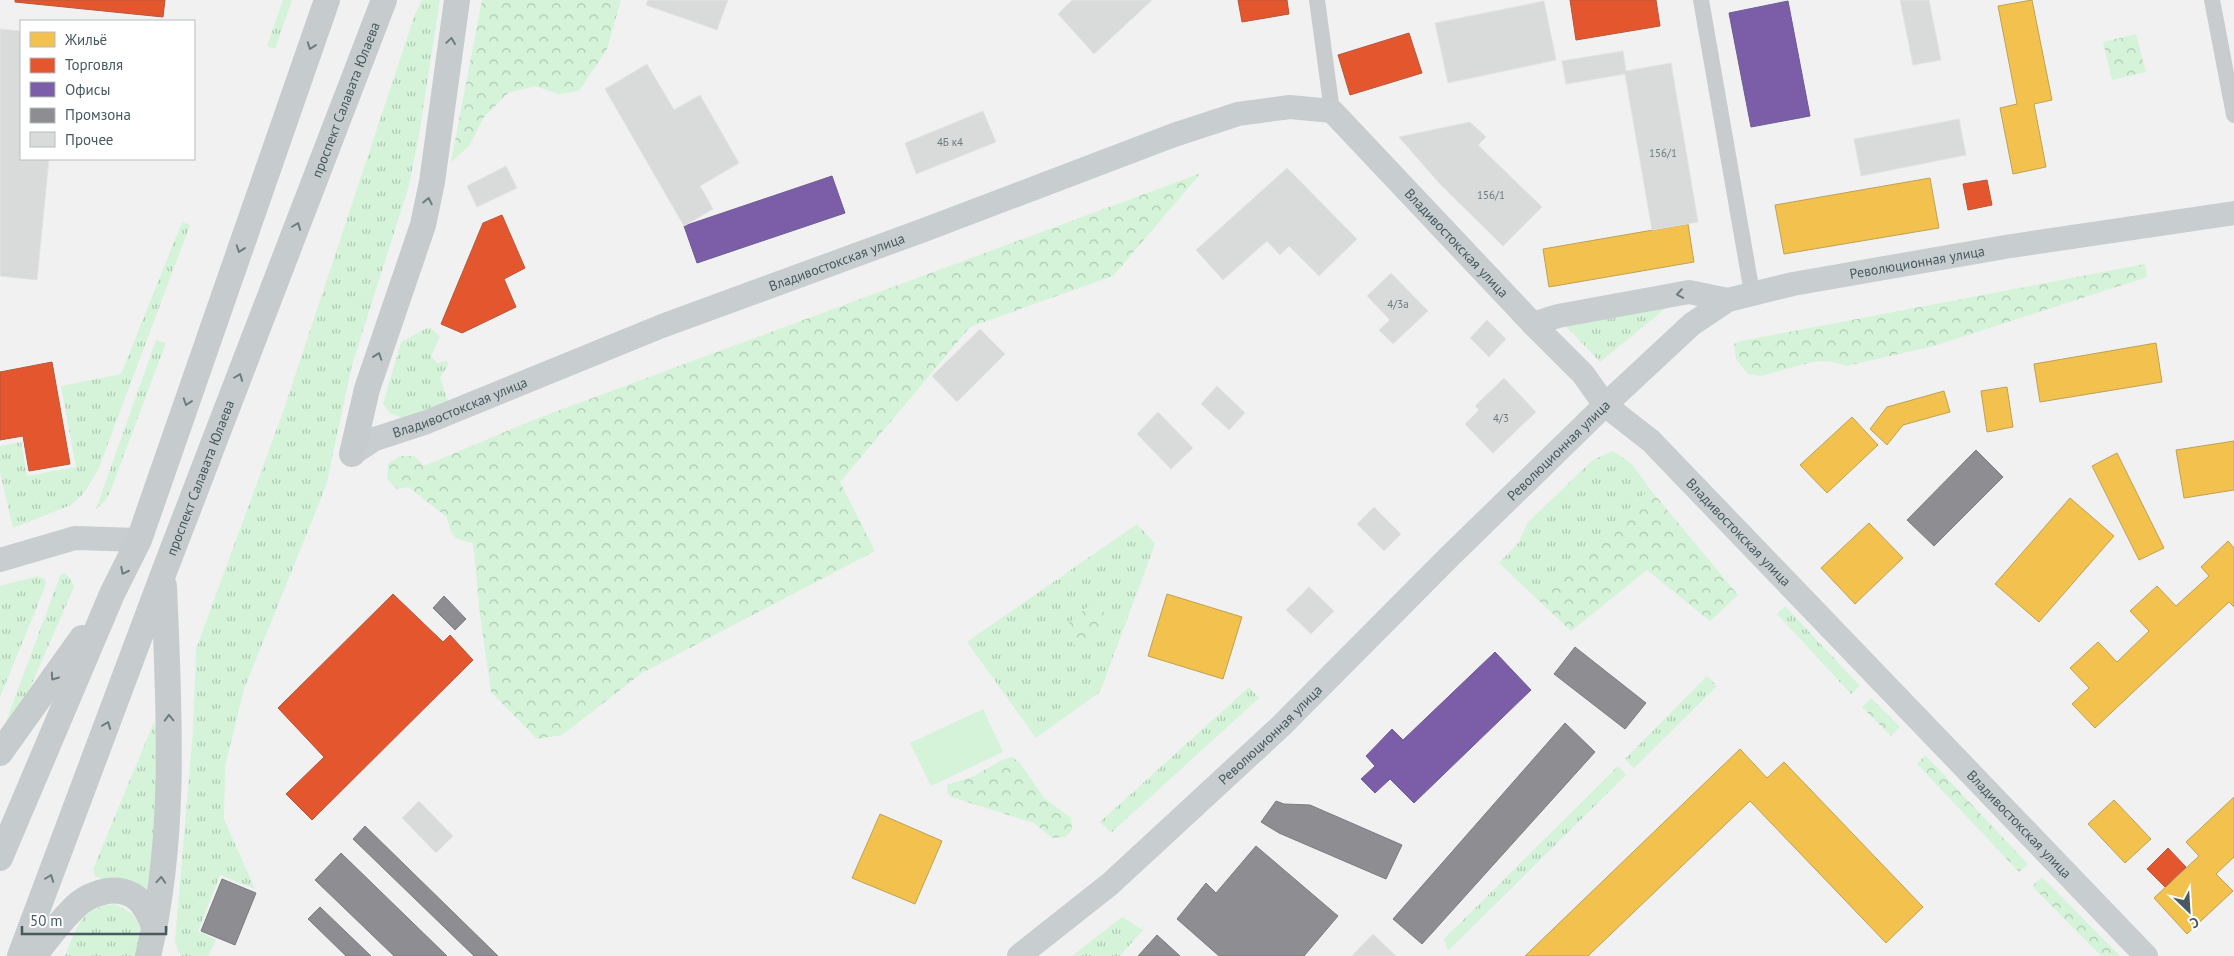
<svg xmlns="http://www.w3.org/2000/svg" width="2234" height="956" font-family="'PT Sans',sans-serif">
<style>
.grass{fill:url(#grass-tufts)}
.forest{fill:url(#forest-crowns)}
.garden{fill:#d4f3d8}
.homes{fill:#f2c14e;stroke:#bea253}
.shops{fill:#e4572e;stroke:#b5583d}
.offices{fill:#7b5ea7;stroke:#6b5d92}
.industry{fill:#8d8d92;stroke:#787e83}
.building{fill:#d9dada;stroke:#e3e3e4}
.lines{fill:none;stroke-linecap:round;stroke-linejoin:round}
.street{stroke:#c8ccce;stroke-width:16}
.secondary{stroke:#c8cdd0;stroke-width:24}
.primary{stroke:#c6cccd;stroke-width:26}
.oneway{stroke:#6c7c81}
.oneway2{stroke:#6d7c82}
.labels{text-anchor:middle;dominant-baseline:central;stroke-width:5;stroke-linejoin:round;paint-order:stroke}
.number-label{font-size:11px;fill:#6c7b7f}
.street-label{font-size:14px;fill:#465a60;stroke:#fff}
</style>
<defs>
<pattern id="grass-tufts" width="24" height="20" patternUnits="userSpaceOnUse" patternTransform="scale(1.25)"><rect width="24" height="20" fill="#d4f3d8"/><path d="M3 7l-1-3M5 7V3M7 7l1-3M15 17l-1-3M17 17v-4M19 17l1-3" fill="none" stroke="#aec8b3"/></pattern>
<pattern id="forest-crowns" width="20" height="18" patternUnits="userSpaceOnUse" patternTransform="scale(1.25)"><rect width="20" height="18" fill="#d4f3d8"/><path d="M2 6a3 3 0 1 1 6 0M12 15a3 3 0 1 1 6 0" fill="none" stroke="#aec8b3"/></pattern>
</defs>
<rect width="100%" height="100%" fill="#f2f1f1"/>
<!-- grass -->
<path class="grass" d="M283 0H292L275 49 267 46Z
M422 0H440L418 141 408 189 352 365 326 486 244 689 225 767 224 819 255 889 220 875 198 931 216 940 208 956H181L178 951 175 940 193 731 196 649 283 412 415 14Z
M182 222 190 225 98 470 84 493 71 505 13 528 0 472V446L21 442 27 476 76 467 61 386 121 374Z
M1672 303 1600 362 1560 320Z
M429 327 440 336 431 356 437 363 446 361 449 364 440 377 449 404 405 419 390 413 383 404 401 342Z
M156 340 166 343 110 492 106 500 96 509Z
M1613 451 1632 464 1650 489 1535 597 1499 563 1519 542 1528 522 1593 460Z
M1137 524 1155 544 1100 692 1036 738 967 642Z
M64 573 70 578 74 587 26 697 4 727 60 576Z
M38 576 46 580 45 587 0 697V586Z
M1785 606 1860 686 1851 694 1777 614Z
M1707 676 1717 686 1634 768 1625 759Z
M1249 687 1259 698 1111 833 1100 822Z
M154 722 158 729 153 902 95 876 93 869Z
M1618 766 1626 775 1448 951 1444 939Z
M114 904C144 916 141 928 140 956H65C77 928 79 909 114 904Z
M1122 917 1143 930 1120 956H1072Z"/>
<!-- forest -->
<path class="forest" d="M482 0H621L607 49 579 91 559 94 535 86 508 93 484 117 469 146 451 162Z
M2136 34 2146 72 2112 80 2103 42Z
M1201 173 1113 276 970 327 840 482 875 551 642 673 562 735 537 739 491 692 480 615 473 543C452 539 452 537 447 517L408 487 397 489 387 479 388 464 400 456H414L424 466 533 420Z
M2145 264 2147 277 1934 346 1846 366 1829 361 1812 362 1761 376 1748 374 1736 359 1734 344 1741 341Z
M1650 489 1738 595 1710 621 1647 570 1571 631 1535 597Z
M1094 601 1109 618 1076 647 1061 630Z
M1871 698 1900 727 1891 736 1862 707Z
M1925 755 2028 864 2019 872 1917 764Z
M1012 757 1020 763 1044 798 1071 818 1072 830 1065 837 1052 838 1034 823 951 797 947 792V785L972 777 1004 759Z
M2042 877 2120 956H2101L2032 886Z"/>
<!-- garden -->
<path class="garden" d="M983 709 1003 752 931 786 910 743Z"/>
<!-- homes -->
<path class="homes" d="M2032 0 2052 100 2034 104 2046 167 2013 174 2000 108 2017 104 1998 6Z
M1930 178 1939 228 1784 254 1775 205Z
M1688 224 1694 262 1549 287 1543 249Z
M2156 343 2162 382 2040 402 2034 364Z
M2007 387 2013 427 1987 432 1981 391Z
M1944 391 1950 412 1903 425 1887 445 1870 429 1887 407Z
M1852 417 1878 445 1827 493 1800 465Z
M2234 441V490L2184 498 2176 450Z
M2117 453 2164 548 2139 560 2092 466Z
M2070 498 2114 536 2039 622 1995 584Z
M1869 523 1903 558 1855 604 1821 568Z
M2228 541 2234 548V607L2229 602 2095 728 2072 704 2089 688 2070 668 2098 642 2117 662 2149 631 2130 611 2157 586 2176 606 2209 576 2201 567Z
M1167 594 1242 617 1223 679 1148 656Z
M1740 749 1767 778 1784 762 1923 907 1886 943 1750 801 1588 956H1525Z
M2234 797V857L2216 874 2233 891 2187 934 2154 898 2199 856 2186 842Z
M2114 800 2151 839 2125 863 2088 824Z
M880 814 942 841 915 904 852 878Z"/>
<!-- shops -->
<path class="shops" d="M15 0H165L163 17 15 2Z
M1238 0H1287L1289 14 1242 22Z
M1570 0H1656L1660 26 1576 40Z
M1409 33 1422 73 1350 95 1338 55Z
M1987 180 1992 205 1968 210 1963 184Z
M502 215 525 268 504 279 516 307 462 333 441 324 483 223Z
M52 362 70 464 29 471 23 436 0 440V372Z
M393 594 443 642 450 635 473 660 312 820 286 794 324 757 278 708Z
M2168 848 2186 867 2165 887 2147 869Z"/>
<!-- offices -->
<path class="offices" d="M1788 1 1810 116 1751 127 1729 13Z
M832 176 845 213 697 263 684 226Z
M1495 652 1531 690 1414 803 1390 779 1375 793 1361 779 1375 766 1366 756 1392 729 1403 740Z"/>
<!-- industry -->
<path class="industry" d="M1976 450 2003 477 1934 546 1907 520Z
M444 596 466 619 455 630 433 608Z
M1575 647 1646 703 1625 729 1554 674Z
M1565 723 1595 752 1422 944 1393 919Z
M1276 801 1284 804 1310 805 1402 845 1386 879 1279 833 1261 822Z
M365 826 498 956H474L353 839Z
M1256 846 1338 916 1304 956H1219L1177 919 1206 883 1216 893Z
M341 853 447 956H394L315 880Z
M222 879 256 893 235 945 201 931Z
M320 907 371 956H346L308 919Z
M1157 935 1180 956H1138Z"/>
<!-- building -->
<path class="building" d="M648 0H728L717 30 646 5Z
M1072 0H1152L1094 54 1058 14Z
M1900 0H1929L1941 60 1913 65Z
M1544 1 1556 60 1448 83 1435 23Z
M0 29 21 31V159H49L37 280 0 276Z
M1623 51 1626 71 1671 63 1698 222 1652 230 1625 74 1566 84 1562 61Z
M647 64 674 110 700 95 739 163 700 186 713 209 684 226 605 89Z
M983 111 996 142 916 174 905 143Z
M1959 119 1966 155 1861 176 1854 139Z
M1470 122 1486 137 1478 145 1542 207 1503 246 1440 184 1399 137Z
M506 166 517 188 477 207 467 186Z
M1287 168 1357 239 1319 276 1289 246 1280 255 1267 241 1223 280 1196 250Z
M1391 273 1428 311 1393 344 1379 330 1390 320 1367 296Z
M1487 320 1506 339 1489 357 1470 338Z
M980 329 1005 354 957 402 932 376Z
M1504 378 1536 412 1493 453 1465 424 1479 410 1475 406Z
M1217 386 1245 413 1229 430 1201 404Z
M1158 412 1193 448 1171 469 1137 434Z
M1374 507 1401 534 1384 551 1357 524Z
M1309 587 1334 611 1311 634 1286 610Z
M419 801 453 836 436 853 402 818Z
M1373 934 1396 956H1352Z"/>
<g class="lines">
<!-- street -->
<path class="street" d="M1317 0 1332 111
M1701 0 1752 293
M2212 0 2234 115"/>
<!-- secondary -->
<g class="secondary">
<path d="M1533 324 1558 316 1689 292 1728 300"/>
<path id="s1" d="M352 454 375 439 427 422 662 326 924 230 1174 135 1238 114 1290 107 1332 111 1533 324 1583 374 1605 405 1651 441 2146 956"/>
<path d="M0 560 75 538 139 540"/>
<path id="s2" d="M1019 956 1110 884 1281 726 1450 556 1605 405 1692 324 1728 300 1793 284 2005 247 2234 213"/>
</g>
<!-- primary -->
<g class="primary">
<path d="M352 454 367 389 423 225 432 182 457 0"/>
<path d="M0 753 82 638"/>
<path d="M0 858 112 594 139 540 327 0"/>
<path id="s3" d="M20 956 164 572 384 0"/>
<path d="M34 956C46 941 57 925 71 911 87 893 120 881 140 901 147 909 151 919 155 928"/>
<path d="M148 956C177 836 169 708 164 586"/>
</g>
</g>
<!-- one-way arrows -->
<defs><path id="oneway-chevron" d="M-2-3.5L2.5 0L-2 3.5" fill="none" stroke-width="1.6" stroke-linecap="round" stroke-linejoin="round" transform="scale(1.25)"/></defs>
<g class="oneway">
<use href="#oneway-chevron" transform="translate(451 41) rotate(-82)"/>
<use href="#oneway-chevron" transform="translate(311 46) rotate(110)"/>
<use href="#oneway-chevron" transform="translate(428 201) rotate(-78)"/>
<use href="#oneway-chevron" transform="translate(297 226) rotate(-69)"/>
<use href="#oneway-chevron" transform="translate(240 249) rotate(109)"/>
<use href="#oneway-chevron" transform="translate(378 356) rotate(-71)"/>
<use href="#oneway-chevron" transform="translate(239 377) rotate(-69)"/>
<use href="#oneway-chevron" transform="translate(187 402) rotate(109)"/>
<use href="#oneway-chevron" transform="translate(124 571) rotate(117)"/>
<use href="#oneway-chevron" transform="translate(54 677) rotate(125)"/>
<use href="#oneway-chevron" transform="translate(169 718) rotate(-92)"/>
<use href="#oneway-chevron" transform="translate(107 725) rotate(-69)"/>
<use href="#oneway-chevron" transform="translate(50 878) rotate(-69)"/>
<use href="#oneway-chevron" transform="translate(161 880) rotate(-86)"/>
</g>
<use class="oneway2" href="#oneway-chevron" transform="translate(1680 294) rotate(170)"/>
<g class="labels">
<!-- number labels -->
<g class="number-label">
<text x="950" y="142">4Б к4</text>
<text x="1663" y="153">156/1</text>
<text x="1491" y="195">156/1</text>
<text x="1398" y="304">4/3а</text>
<text x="1501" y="418">4/3</text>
</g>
<!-- street labels -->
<g class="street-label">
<text stroke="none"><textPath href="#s3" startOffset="916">проспект Салавата Юлаева</textPath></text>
<text stroke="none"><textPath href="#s1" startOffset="1226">Владивостокская улица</textPath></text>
<text stroke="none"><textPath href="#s1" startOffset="522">Владивостокская улица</textPath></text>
<text stroke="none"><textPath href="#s2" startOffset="1160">Революционная улица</textPath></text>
<text stroke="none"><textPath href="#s1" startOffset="118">Владивостокская улица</textPath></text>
<text stroke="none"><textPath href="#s2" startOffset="740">Революционная улица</textPath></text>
<text stroke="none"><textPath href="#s3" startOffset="511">проспект Салавата Юлаева</textPath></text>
<text stroke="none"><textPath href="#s1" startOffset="1631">Владивостокская улица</textPath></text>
<text stroke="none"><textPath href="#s2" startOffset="335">Революционная улица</textPath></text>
<text stroke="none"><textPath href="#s1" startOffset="2036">Владивостокская улица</textPath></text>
</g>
</g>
<!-- legend -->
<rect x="20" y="20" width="175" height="140" fill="#ffffff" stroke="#b5bdbf"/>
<rect x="30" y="32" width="25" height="15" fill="#f2c14e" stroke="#b5bdbf"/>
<text x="65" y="45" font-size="15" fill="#465a60">Жильё</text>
<rect x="30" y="58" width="25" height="15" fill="#e4572e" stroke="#b5bdbf"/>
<text x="65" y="70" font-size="15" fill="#465a60">Торговля</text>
<rect x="30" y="82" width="25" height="15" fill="#7b5ea7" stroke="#b5bdbf"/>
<text x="65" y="95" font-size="15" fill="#465a60">Офисы</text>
<rect x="30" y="108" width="25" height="15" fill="#8d8d92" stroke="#b5bdbf"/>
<text x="65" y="120" font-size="15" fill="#465a60">Промзона</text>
<rect x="30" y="132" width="25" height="15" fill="#d9dada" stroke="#b5bdbf"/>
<text x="65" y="145" font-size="15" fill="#465a60">Прочее</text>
<!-- north arrow -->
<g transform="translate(2189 911) rotate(155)" stroke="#ffffff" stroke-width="4" paint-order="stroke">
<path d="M0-4L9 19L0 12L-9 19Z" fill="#465a60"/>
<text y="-8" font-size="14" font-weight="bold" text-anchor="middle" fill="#465a60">С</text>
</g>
<!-- scale -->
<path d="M22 926v8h144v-8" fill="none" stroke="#465a60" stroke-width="2.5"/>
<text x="30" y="926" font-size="15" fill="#465a60" stroke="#ffffff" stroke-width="4" paint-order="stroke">50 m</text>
</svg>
